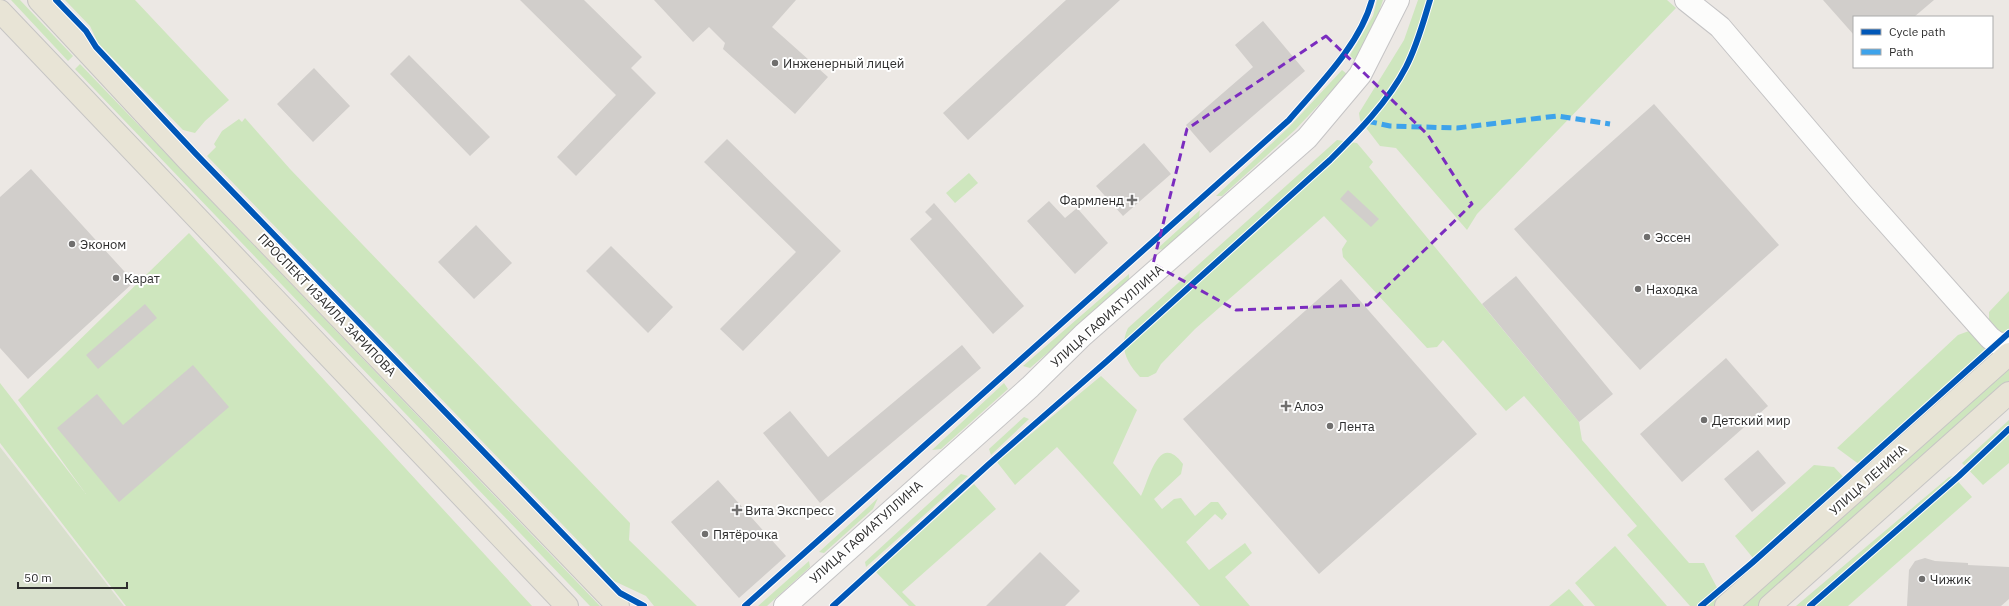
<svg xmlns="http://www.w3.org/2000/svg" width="2009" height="606" font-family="'IBM Plex Sans',sans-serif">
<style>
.green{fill:#cee6be}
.cemetery{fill:#d8e0cc}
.building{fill:#d1cecb}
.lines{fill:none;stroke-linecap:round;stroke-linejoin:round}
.minor-casing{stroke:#c5c4c5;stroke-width:24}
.major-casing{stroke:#c6c5c4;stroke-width:24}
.minor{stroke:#fcfcfb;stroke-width:22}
.major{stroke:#e8e4d6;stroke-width:22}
.quiet{stroke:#3ea3eb;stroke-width:5;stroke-dasharray:10 5;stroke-linecap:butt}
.cycleway-casing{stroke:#fff;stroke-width:8}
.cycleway{stroke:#0057b8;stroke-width:6}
.marked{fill:none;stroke:#7b2cbf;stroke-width:3;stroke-dasharray:8 5;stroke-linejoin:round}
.poi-dot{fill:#706f6e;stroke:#fff;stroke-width:1.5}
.labels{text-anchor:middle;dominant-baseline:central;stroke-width:4;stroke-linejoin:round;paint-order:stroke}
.poi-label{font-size:13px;fill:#2e2e2e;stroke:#fff;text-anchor:start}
.street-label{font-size:13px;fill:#2e2e2e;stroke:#fff}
</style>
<rect width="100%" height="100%" fill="#ece8e4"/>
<!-- green -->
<path class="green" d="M11 0H20L73 56 68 61Z
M65 0H135L229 100 205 121 195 133 183 130 98 43 90 26Z
M1377 0H1383L1377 18 1355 61 1350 55 1373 16Z
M1418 0H1667L1676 8 1477 214 1467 230 1396 148 1380 146 1360 120 1359 113 1404 40Z
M80 64 600 606H590L75 69Z
M1342 70 1347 74 1342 80 1295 130 1222 196H1216L1290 126Z
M245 118 290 169 630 523 629 540 697 606H654L646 596 614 581 587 550 207 156 216 147 214 144 222 131 239 119 242 122Z
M1337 140 1357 143 1373 162 1369 167 1579 422 1582 440 1689 563H1704L1722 597 1716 606H1690L1627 535 1637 526 1524 396 1506 411 1443 340 1437 347 1427 348 1343 257 1342 249 1347 241 1324 216 1195 329 1161 364 1156 373 1148 377H1140C1126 362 1119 347 1128 328Z
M969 173 978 183 955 203 946 193Z
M1200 210 1199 218 1165 250 1157 249Z
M189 233 532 606H126L0 443V383L86 494 18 400Z
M1129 274V283L1030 368 1023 366Z
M2009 291V338H2007L1989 322V312Z
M1969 331 1980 338 1988 357 1981 371 1872 469 1860 465 1837 448 1958 335Z
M2009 365V383L1760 606H1739Z
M1101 376 1137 410 1113 463 1141 496C1150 477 1159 432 1183 464L1181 474 1154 499 1162 509 1174 499 1181 498 1195 516 1211 502H1218L1227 514 1222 520 1215 514 1186 542 1209 570 1245 543 1252 553 1225 577 1250 606H1200L1057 447 1015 485 997 462Z
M1004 383 1008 389 941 449 932 450Z
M1024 417 1029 419 991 455 989 449Z
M2009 420V463L1983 485 1962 463Z
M1814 465 1834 467 1849 483 1762 569 1735 536Z
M961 474 968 476 866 567 865 562Z
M1953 476 1972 497 1848 606H1796L1949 477Z
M974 484 996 509 902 592 916 606H909L876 572Z
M878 498 873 509 824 553 819 552Z
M1615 546 1667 606H1595L1575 583Z
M809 561 810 567 767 606H758Z
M1569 589 1584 606H1549Z"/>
<!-- cemetery -->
<path class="cemetery" d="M0 447 124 606H0Z"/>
<!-- building -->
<path class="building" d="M520 0H584L642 57 631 68 656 93 576 176 557 157 616 95Z
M654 0H796L772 27 828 77 795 114 723 49 725 43 709 27 693 42Z
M1066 0H1120L968 140 943 113Z
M1823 0H1934L1914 17H1854V35Z
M1263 21 1305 71 1210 153 1186 125 1253 67 1235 45Z
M409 55 490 137 470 156 390 74Z
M314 68 350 106 313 142 277 104Z
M1654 104 1779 245 1640 370 1514 229Z
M727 139 841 251 743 351 720 329 796 252 704 162Z
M1144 143 1171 174 1123 216 1096 186Z
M31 169 134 282 28 379 0 348V197Z
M1348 190 1379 219 1371 227 1340 199Z
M1049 201 1065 218 1077 208 1108 243 1075 274 1027 221Z
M934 203 1024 306 993 334 910 239 932 219 925 212Z
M476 225 512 263 474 299 438 262Z
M611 246 673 307 648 333 586 271Z
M1516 276 1613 394 1579 422 1482 304Z
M1341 279 1477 434 1319 574 1183 419Z
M145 304 157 318 98 369 86 355Z
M962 345 981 368 820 503 763 433 790 411 828 457Z
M1726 358 1768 406 1682 482 1640 434Z
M193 365 229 407 119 502 57 428 97 394 123 425Z
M1758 450 1786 483 1752 512 1724 479Z
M718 480 786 556 739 598 671 522Z
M1040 552 1080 591 1065 606H986Z
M1925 558 1935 561 1968 563V565L2009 567V599L2001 606H1907L1909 570 1915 561Z"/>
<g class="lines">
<!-- minor casing -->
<g class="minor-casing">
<path id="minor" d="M1686 0 1720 27 1862 194 1990 338 1997 343 2009 345
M785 606 1030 387 1083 335 1307 138 1360 75 1398 0"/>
</g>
<!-- major casing -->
<g class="major-casing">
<path id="major" d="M39 0 188 160 618 606
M0 11 567 606
M1726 606 2009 354
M1770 606 2009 393"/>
</g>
<!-- minor -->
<use href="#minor" class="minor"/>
<!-- major -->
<use href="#major" class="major"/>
<!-- quiet -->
<path class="quiet" d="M1367 121 1390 126 1457 128 1557 116 1610 124"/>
<!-- cycleway casing -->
<g class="cycleway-casing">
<path id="cycleway" d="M56 0 86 31 96 47 196 154 620 593 644 606
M745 606 1289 120C1318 86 1360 45 1372 0
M833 606 988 465 1107 361 1330 160C1358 132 1388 102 1406 67 1417 46 1423 23 1430 0
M1701 606 1752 563 2009 333
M1810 606 1959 476 2009 429"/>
</g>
<!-- cycleway -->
<use href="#cycleway" class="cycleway"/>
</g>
<!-- marked area -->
<path class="marked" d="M1326 36 1428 135 1472 204 1368 305 1236 310 1153 264 1187 129Z"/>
<!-- markers -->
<g class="poi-dot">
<circle cx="775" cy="63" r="4"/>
<path d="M1130 194h4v4h4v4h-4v4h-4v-4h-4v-4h4z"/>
<circle cx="1647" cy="237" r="4"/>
<circle cx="72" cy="244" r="4"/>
<circle cx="116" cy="278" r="4"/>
<circle cx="1638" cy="289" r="4"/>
<path d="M1284 400h4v4h4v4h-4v4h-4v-4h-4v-4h4z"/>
<circle cx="1704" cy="420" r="4"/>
<circle cx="1330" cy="426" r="4"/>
<path d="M735 504h4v4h4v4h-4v4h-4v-4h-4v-4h4z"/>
<circle cx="705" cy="534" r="4"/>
<circle cx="1922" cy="579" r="4"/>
</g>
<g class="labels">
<!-- poi labels -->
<g class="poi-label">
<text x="783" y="63">Инженерный лицей</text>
<text x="1124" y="200" text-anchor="end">Фармленд</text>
<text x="1655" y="237">Эссен</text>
<text x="80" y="244">Эконом</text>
<text x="124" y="278">Карат</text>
<text x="1646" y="289">Находка</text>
<text x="1294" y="406">Алоэ</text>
<text x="1712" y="420">Детский мир</text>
<text x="1338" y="426">Лента</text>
<text x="745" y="510">Вита Экспресс</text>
<text x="713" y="534">Пятёрочка</text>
<text x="1930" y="579">Чижик</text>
</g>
<!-- street labels -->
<g class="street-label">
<text transform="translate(327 305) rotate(46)">ПРОСПЕКТ ИЗАИЛА ЗАРИПОВА</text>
<text transform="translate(1107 316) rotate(-42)">УЛИЦА ГАФИАТУЛЛИНА</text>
<text transform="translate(1868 480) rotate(-42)">УЛИЦА ЛЕНИНА</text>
<text transform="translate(866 532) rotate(-42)">УЛИЦА ГАФИАТУЛЛИНА</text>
</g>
</g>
<!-- legend -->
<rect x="1853" y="16" width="140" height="52" fill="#ffffff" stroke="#ababab"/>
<rect x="1861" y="29" width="20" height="6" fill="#0057b8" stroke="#ababab"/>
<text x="1889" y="36" font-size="12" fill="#2e2e2e">Cycle path</text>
<rect x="1861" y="49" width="20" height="6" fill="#3ea3eb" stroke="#ababab"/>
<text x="1889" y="56" font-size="12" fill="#2e2e2e">Path</text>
<!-- scale -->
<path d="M18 582v6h109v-6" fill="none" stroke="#2e2e2e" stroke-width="2"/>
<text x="24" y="582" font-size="12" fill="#2e2e2e" stroke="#ffffff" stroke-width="3" paint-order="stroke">50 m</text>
</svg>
